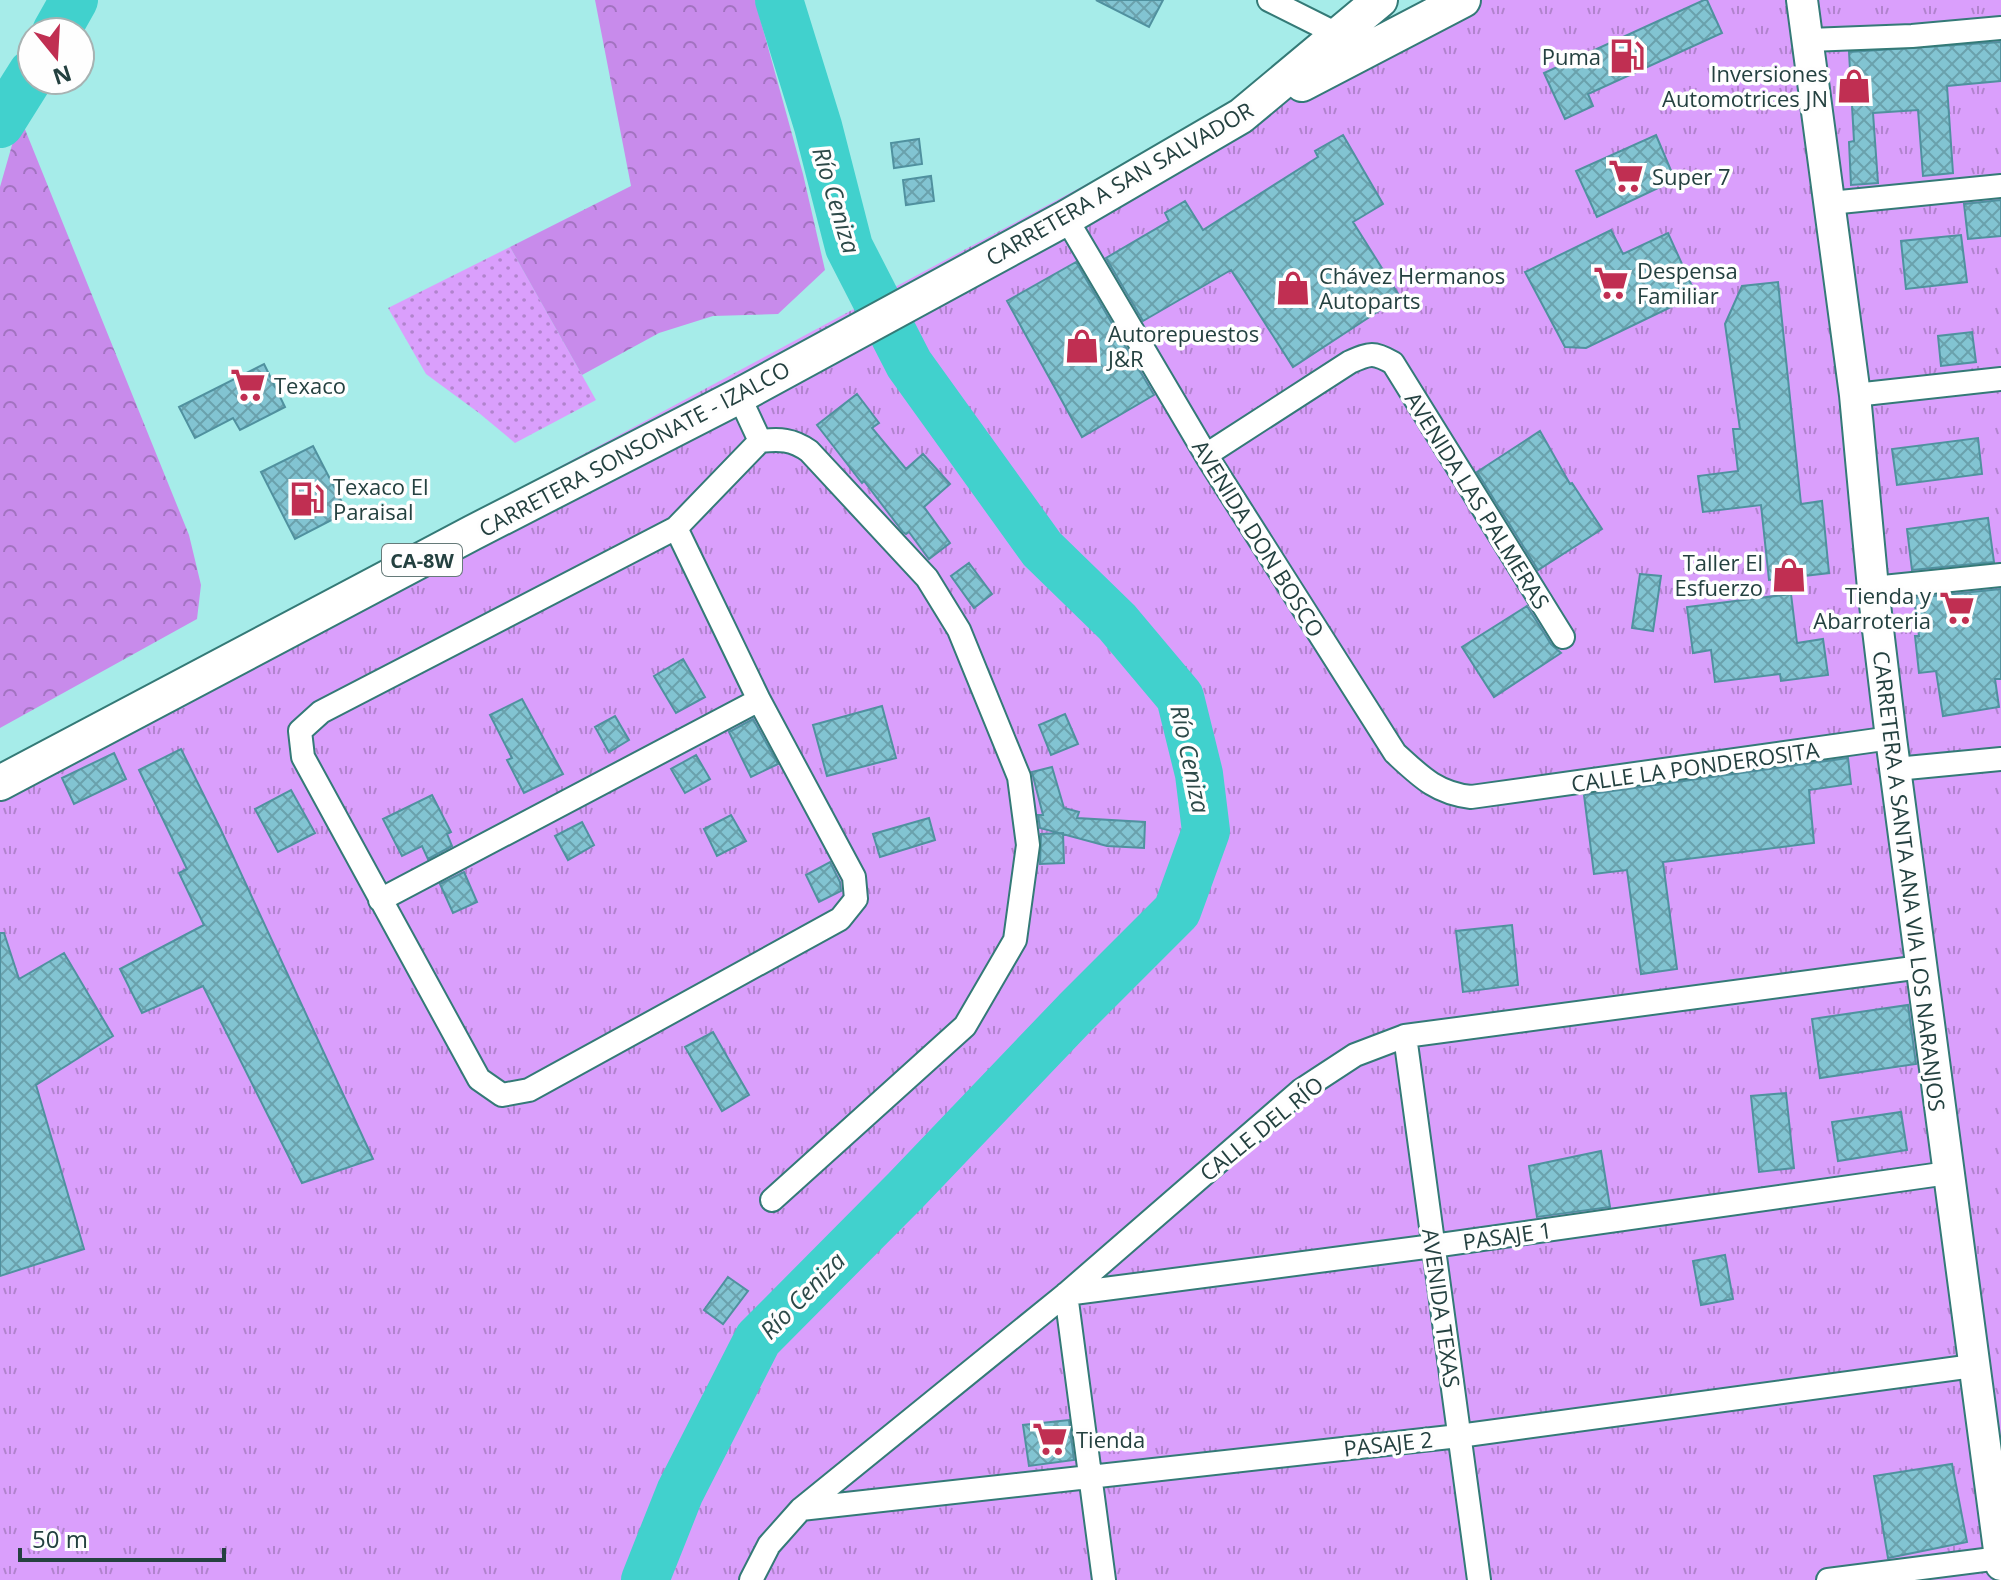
<svg xmlns="http://www.w3.org/2000/svg" width="2001" height="1580" font-family="'Open Sans',sans-serif">
<style>
.grass{fill:url(#grass-dots)}
.forest{fill:url(#forest-crowns)}
.park{fill:url(#park-tufts)}
.lines{fill:none;stroke-linecap:round;stroke-linejoin:round}
.river{stroke:#41d1cd;stroke-width:48}
.building{fill:url(#building-cross-hatch);stroke:#50919f;stroke-width:2}
.street-casing{stroke:#347a77;stroke-width:26}
.secondary-casing{stroke:#347a77;stroke-width:34}
.primary-casing{stroke:#347a77;stroke-width:38}
.street{stroke:#fff;stroke-width:22}
.secondary{stroke:#fff;stroke-width:30}
.primary{stroke:#fff;stroke-width:34}
.labels{text-anchor:middle;dominant-baseline:central;stroke-width:7;stroke-linejoin:round;paint-order:stroke}
.shield{fill:#fefefe;stroke:#657a79;stroke-width:2}
.shield-label{font-size:20px;font-weight:bold;fill:#244140}
.poi-label{font-size:22px;fill:#244140;stroke:#fefefe;text-anchor:start}
.street-label{font-size:22px;fill:#244140;stroke:#fefefe}
.water-label{font-size:24px;font-style:italic;fill:#2d4a49;stroke:#fefefe}
</style>
<defs>
<pattern id="grass-dots" width="8" height="8" patternUnits="userSpaceOnUse" patternTransform="scale(2)"><rect width="8" height="8" fill="#da9ffc"/><path d="M2 2h.1M6 6h.1" fill="none" stroke="#b183cd" stroke-width="1.8" stroke-linecap="round"/></pattern>
<pattern id="forest-crowns" width="20" height="18" patternUnits="userSpaceOnUse" patternTransform="scale(2)"><rect width="20" height="18" fill="#c88beb"/><path d="M2 6a3 3 0 1 1 6 0M12 15a3 3 0 1 1 6 0" fill="none" stroke="#a273c0"/></pattern>
<pattern id="park-tufts" width="24" height="20" patternUnits="userSpaceOnUse" patternTransform="scale(2)"><rect width="24" height="20" fill="#da9ffc"/><path d="M3 7l-1-3M5 7V3M7 7l1-3M15 17l-1-3M17 17v-4M19 17l1-3" fill="none" stroke="#b183cd"/></pattern>
<pattern id="building-cross-hatch" width="8" height="8" patternUnits="userSpaceOnUse" patternTransform="scale(2)"><rect width="8" height="8" fill="#82c4d2"/><path d="M0 0l8 8M0 8l8-8" fill="none" stroke="#6aa1ac"/></pattern>
</defs>
<rect width="100%" height="100%" fill="#a6ece9"/>
<!-- grass -->
<path class="grass" d="M510 247 596 400 515 443 479 413 426 374 388 308Z"/>
<!-- forest -->
<path class="forest" d="M595 0H755L803 174 825 270 778 314 713 316 659 333 582 375 510 247 631 186Z
M20 117 189 535 201 585 197 619 0 728V187Z"/>
<!-- park -->
<path class="park" d="M1430 0H2001V1580H0V767Z"/>
<g class="lines">
<!-- river -->
<path class="river" d="M56 32 74 0
M0 124 32 73
M645 1580 680 1492 758 1339 906 1190 1076 1012 1177 911 1206 831 1199 774 1180 697 1117 622 1042 549 909 364 849 247 818 126 779 0"/>
</g>
<!-- building -->
<path class="building" d="M1096 0H1163L1149 27Z
M1704 0H1707L1722 33 1588 94 1593 106 1565 119 1544 73Z
M2001 42V81L1947 86 1953 173 1923 176 1918 110 1873 113 1878 183 1851 185 1849 142 1854 141 1849 52Z
M1343 135 1383 204 1353 222 1400 297 1293 367 1231 270 1143 321 1106 258 1169 221 1165 213 1185 201 1203 230 1318 157 1315 151Z
M1656 135 1675 180 1597 217 1576 171Z
M919 139 922 164 894 168 891 143Z
M931 176 934 201 906 205 903 180Z
M2001 200V236L1968 239 1964 204Z
M1611 230 1623 254 1668 233 1696 295 1586 348 1565 347 1525 272Z
M1961 235 1967 282 1906 289 1901 241Z
M1076 262 1154 395 1082 437 1007 301Z
M1778 282 1801 504 1822 501 1829 573 1769 580 1761 505 1703 512 1698 476 1738 471 1733 429H1740L1725 324 1742 286Z
M1972 332 1976 362 1941 366 1938 336Z
M264 364 285 407 240 430 233 418 195 438 179 407Z
M857 394 879 423 872 428 906 469 923 454 950 484 924 507 950 543 929 559 909 532 906 534 903 532 864 481 862 483 817 425Z
M1540 431 1570 484 1572 483 1602 529 1538 570 1477 472Z
M1978 438 1982 474 1897 485 1892 449Z
M313 446 347 512 295 539 261 472Z
M1988 518 1994 562 1912 570 1907 529Z
M969 563 992 594 974 608 951 576Z
M1640 574 1661 576 1653 631 1632 628Z
M2001 589V679H1995L1999 707 1943 716 1936 671 1919 673 1915 636H1919L1914 598Z
M1791 594 1797 643 1823 639 1828 675 1781 681 1780 674 1715 682 1711 650 1693 653 1687 607Z
M1527 606 1551 644 1561 653 1494 697 1462 647Z
M683 659 705 697 676 713 654 676Z
M522 699 563 774 524 793 507 760 512 758 490 715Z
M882 706 896 758 827 776 813 725Z
M1065 714 1078 744 1051 755 1039 725Z
M615 716 629 740 609 752 595 727Z
M753 719 778 764 751 777 729 732Z
M181 749 220 828 373 1159 302 1183 203 986 142 1013 120 969 204 925 179 873 187 869 139 770Z
M114 753 126 779 74 804 62 778Z
M696 755 710 779 685 793 671 769Z
M1848 758 1851 784 1809 790 1814 843 1663 862 1677 969 1641 974 1627 870 1594 874 1584 795Z
M1052 767 1064 808 1079 812 1077 818 1145 822 1144 848 1107 846 1040 828 1038 815H1043L1032 772Z
M291 790 315 833 278 852 255 809Z
M432 795 451 832 447 834 452 846 428 859 422 846 402 856 383 819Z
M731 815 746 841 717 856 704 829Z
M929 818 935 840 880 857 873 834Z
M582 822 594 845 568 860 555 836Z
M1063 833 1064 863 1040 864 1041 834Z
M830 862 840 882 841 891 819 902 806 875Z
M464 872 477 902 453 913 440 884Z
M1512 925 1518 985 1463 992 1456 931Z
M0 933H4L19 979 64 953 113 1036 36 1085 84 1249 0 1276Z
M1908 1005 1916 1064 1820 1078 1812 1019Z
M713 1032 749 1095 722 1111 685 1047Z
M1786 1093 1794 1168 1759 1172 1751 1096Z
M1901 1112 1907 1150 1838 1161 1832 1122Z
M1601 1151 1610 1207 1537 1217 1529 1166Z
M1725 1255 1733 1299 1701 1305 1693 1261Z
M728 1277 748 1291 723 1324 704 1310Z
M1069 1420 1074 1460 1029 1466 1023 1425Z
M1952 1464 1967 1542 1888 1558 1874 1476Z"/>
<g class="lines">
<!-- street casing -->
<g class="street-casing">
<path id="street" d="M1269 0 1339 35
M1809 40 1912 36 2001 28
M1830 203 2001 186
M1066 218 1206 455 1395 753C1420 776 1436 793 1471 797L1891 738
M1855 395 2001 379
M760 441C780 439 792 439 809 451L927 578 959 630 1019 777 1028 845 1015 940 965 1026 772 1200
M1206 455 1350 362C1370 353 1374 352 1393 363L1563 637
M676 528 759 700 854 877 856 899 840 919 529 1090 502 1095 479 1079 303 757 300 731 321 712 676 528 760 441 739 396
M1873 588 2001 575
M1896 769 2001 759
M380 900 759 700
M1405 1036 1479 1580
M801 1509 1459 1436 1973 1366
M751 1580 769 1545 801 1509 1066 1294 1300 1091 1355 1055 1405 1036 1921 967
M1104 1580 1066 1294 1433 1246 1948 1173
M1828 1580 2000 1558"/>
</g>
<!-- secondary casing -->
<g class="secondary-casing">
<path id="secondary" d="M1802 0 1855 395 1873 588 1891 738 2001 1565"/>
</g>
<!-- primary casing -->
<g class="primary-casing">
<path id="primary" d="M1302 84 1463 0
M0 783 472 533 739 396 1066 218 1241 116 1380 0"/>
</g>
<!-- street -->
<use href="#street" class="street"/>
<!-- secondary -->
<use href="#secondary" class="secondary"/>
<!-- primary -->
<use href="#primary" class="primary"/>
</g>
<!-- icons -->
<defs>
<g id="fuel-bare" transform="scale(2.76)"><path d="M-5.5-6h7V0h2V4h1.3V-2.5L3-4.5l.8-.8L6-3V5H2.5V1h-1V6h-7ZM-4.2-4.7v3.2H.2V-4.7Z" fill="#c02f52" stroke="#fefefe" stroke-width="2.5" paint-order="stroke"/></g>
<g id="shop-bare" transform="scale(2.76)"><path d="M-5-2.5h2.3a2.7 3.5 0 0 1 5.4 0H5L5.5 6h-11ZM-1.5-2.5h3a1.5 2.3 0 0 0-3 0Z" fill="#c02f52" stroke="#fefefe" stroke-width="2.5" paint-order="stroke"/></g>
<g id="supermarket-bare" transform="scale(2.76)"><path d="M-6-5.5h2.5l.6 2H6L4.5 2H-2.5L-4.4-4H-6ZM-1.5 3.2a1.3 1.3 0 1 0 .1 0ZM3 3.2a1.3 1.3 0 1 0 .1 0Z" fill="#c02f52" stroke="#fefefe" stroke-width="2.5" paint-order="stroke"/></g>
</defs>
<g fill-rule="evenodd">
<use href="#fuel-bare" x="1627" y="56"/>
<use href="#shop-bare" x="1854" y="86"/>
<use href="#supermarket-bare" x="1626" y="176"/>
<use href="#supermarket-bare" x="1611" y="283"/>
<use href="#shop-bare" x="1293" y="288"/>
<use href="#shop-bare" x="1082" y="346"/>
<use href="#supermarket-bare" x="248" y="385"/>
<use href="#fuel-bare" x="307" y="499"/>
<use href="#shop-bare" x="1789" y="575"/>
<use href="#supermarket-bare" x="1957" y="608"/>
<use href="#supermarket-bare" x="1050" y="1439"/>
</g>
<g class="labels">
<!-- shield labels -->
<rect class="shield" x="382" y="544" width="80" height="32" rx="6"/>
<g class="shield-label">
<text x="422" y="560">CA-8W</text>
</g>
<!-- poi labels -->
<g class="poi-label">
<text x="1601" y="56" text-anchor="end">Puma</text>
<text x="1828" y="73" text-anchor="end">Inversiones<tspan x="1828" dy="25">Automotrices JN</tspan></text>
<text x="1652" y="176">Super 7</text>
<text x="1637" y="270">Despensa<tspan x="1637" dy="25">Familiar</tspan></text>
<text x="1319" y="275">Chávez Hermanos<tspan x="1319" dy="25">Autoparts</tspan></text>
<text x="1108" y="333">Autorepuestos<tspan x="1108" dy="25">J&amp;R</tspan></text>
<text x="274" y="385">Texaco</text>
<text x="333" y="486">Texaco El<tspan x="333" dy="25">Paraisal</tspan></text>
<text x="1763" y="562" text-anchor="end">Taller El<tspan x="1763" dy="25">Esfuerzo</tspan></text>
<text x="1931" y="595" text-anchor="end">Tienda y<tspan x="1931" dy="25">Abarroteria</tspan></text>
<text x="1076" y="1439">Tienda</text>
</g>
<!-- street labels -->
<g class="street-label">
<text transform="translate(1119 183) rotate(-30)">CARRETERA A SAN SALVADOR</text>
<text transform="translate(634 448) rotate(-28)">CARRETERA SONSONATE - IZALCO</text>
<text transform="translate(1478 500) rotate(58)">AVENIDA LAS PALMERAS</text>
<text transform="translate(1259 538) rotate(58)">AVENIDA DON BOSCO</text>
<text transform="translate(1695 766) rotate(-8)">CALLE LA PONDEROSITA</text>
<text transform="translate(1910 881) rotate(83)">CARRETERA A SANTA ANA VIA LOS NARANJOS</text>
<text transform="translate(1261 1128) rotate(-39)">CALLE DEL RÍO</text>
<text transform="translate(1507 1235) rotate(-8)">PASAJE 1</text>
<text transform="translate(1442 1308) rotate(82)">AVENIDA TEXAS</text>
<text transform="translate(1388 1443) rotate(-6)">PASAJE 2</text>
</g>
<!-- water labels -->
<g class="water-label">
<text transform="translate(837 200) rotate(73)">Río Ceniza</text>
<text transform="translate(1191 759) rotate(78)">Río Ceniza</text>
<text transform="translate(802 1295) rotate(-46)">Río Ceniza</text>
</g>
</g>
<!-- north arrow -->
<g transform="translate(56 56) rotate(162)"><circle r="38" fill="#fefefe" stroke="#a7b2b2" stroke-width="2"/>
<path d="M0-6L14 30L0 20L-14 30Z" fill="#c02f52"/>
<text y="-12" font-size="22" font-weight="bold" text-anchor="middle" fill="#244140">N</text>
</g>
<!-- scale -->
<path d="M20 1548v12h204v-12" fill="none" stroke="#244140" stroke-width="4"/>
<text x="32" y="1548" font-size="24" fill="#244140" stroke="#fefefe" stroke-width="6" paint-order="stroke">50 m</text>
</svg>
